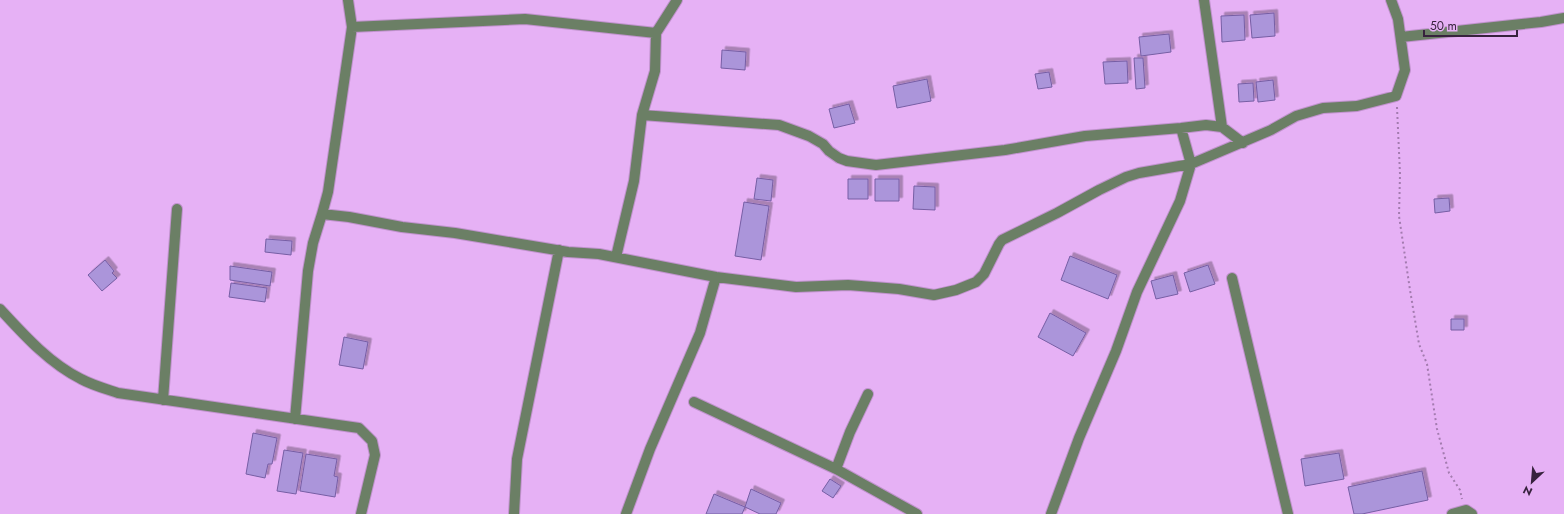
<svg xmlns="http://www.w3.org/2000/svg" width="1564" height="514" font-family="Jost,sans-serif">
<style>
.building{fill:#ab95da;stroke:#765ea4;filter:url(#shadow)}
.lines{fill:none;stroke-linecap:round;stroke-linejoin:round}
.minor-casing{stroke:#c092cd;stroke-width:12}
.path{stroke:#a37baf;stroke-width:2;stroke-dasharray:2 3;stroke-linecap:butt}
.minor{stroke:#6b7f65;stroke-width:10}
</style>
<defs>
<filter id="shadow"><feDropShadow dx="3.5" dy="-3.5" stdDeviation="0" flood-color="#0004"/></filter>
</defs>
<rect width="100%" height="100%" fill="#e6b1f5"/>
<!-- building -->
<path class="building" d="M1274 13 1275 36 1252 38 1250 15Z
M1244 15 1245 40 1222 42 1221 16Z
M1169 34 1171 52 1141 56 1139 37Z
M722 50 746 52 745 70 721 68Z
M1134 58H1143L1145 88 1136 89Z
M1127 61 1128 83 1105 84 1103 62Z
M1049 72 1052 87 1038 89 1035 74Z
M927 79 931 101 897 108 893 86Z
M1273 80 1275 100 1258 102 1256 82Z
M1253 83 1254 101 1239 102 1238 84Z
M849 104 855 123 834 128 829 109Z
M757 178 773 180 771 201 754 199Z
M848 179H868V199H848Z
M875 179H899V201H875Z
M914 186 935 187V210L913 209Z
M1449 198 1450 211 1435 213 1434 199Z
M744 202 769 206 761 260 735 256Z
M266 239 292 241 291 255 265 252Z
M1070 256 1117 275 1108 299 1061 280Z
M105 260 114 271 112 273 117 278 102 291 88 275Z
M1208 265 1215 284 1190 292 1184 273Z
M230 266 272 272 270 286 230 280Z
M1173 275 1178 294 1156 299 1151 281Z
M231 283 267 288 265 302 229 297Z
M1050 313 1086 333 1073 356 1038 337Z
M1451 319H1464V330H1451Z
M344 337 368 342 363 369 339 365Z
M253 433 277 438 272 464H268L265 478 246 474Z
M284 450 303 453 296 494 277 491Z
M1339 453 1344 479 1305 486 1301 459Z
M306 454 337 459 334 476 338 477 335 497 300 491Z
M1422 471 1428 500 1362 514H1354L1348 487Z
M830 479 841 486 833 498 822 491Z
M751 489 781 503 776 514H760L745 507Z
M714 494 745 507 742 514H706Z"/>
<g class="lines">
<!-- minor casing -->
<g class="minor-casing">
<path id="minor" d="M1204 0 1222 127
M352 27 525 19 656 33
M1401 37 1541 22 1564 18
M642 115 779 125 809 136 823 144 829 151 839 158 847 161 876 165 1005 150 1085 136 1181 128 1206 125 1222 127 1243 143
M322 214 328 192 352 27 348 0
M616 257 634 181 642 115 655 71 656 33 677 0
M1232 278 1288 514
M0 309C24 335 49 363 81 379 92 385 106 389 118 393L359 428 372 441 375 455 361 514
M163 400 177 209
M694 402 836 469 917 514
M295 419 308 271 313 243 322 214 349 217 402 227 455 233 568 252 599 254 716 277 796 287 848 285 899 289 934 295 956 290 976 282 984 274 999 244 1002 240 1057 213 1099 190 1126 177 1139 173 1191 164 1271 130 1296 116 1323 108 1357 106 1396 96 1405 70 1398 19 1391 0
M836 469 850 432 868 394
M514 514 517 459 559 250
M626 514 650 449 700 333 716 277
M1051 514 1079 438 1116 351 1137 292 1180 201 1191 164 1181 128
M1452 514 1466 510 1472 514"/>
</g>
<!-- path -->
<path class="path" d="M1397 107 1400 174 1399 216 1410 290 1419 344 1427 364 1437 429 1449 473 1460 490 1462 499"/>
<!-- minor -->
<use href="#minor" class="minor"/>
</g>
<!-- north arrow -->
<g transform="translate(1532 482) rotate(206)" stroke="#e6b1f5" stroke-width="3" paint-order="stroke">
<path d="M0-3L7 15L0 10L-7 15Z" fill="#37223d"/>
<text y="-6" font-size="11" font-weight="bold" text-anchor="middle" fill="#37223d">N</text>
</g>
<!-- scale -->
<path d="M1424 30v6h93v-6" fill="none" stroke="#37223d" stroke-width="2"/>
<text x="1430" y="30" font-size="12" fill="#37223d" stroke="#e6b1f5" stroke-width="3" paint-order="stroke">50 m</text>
</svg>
